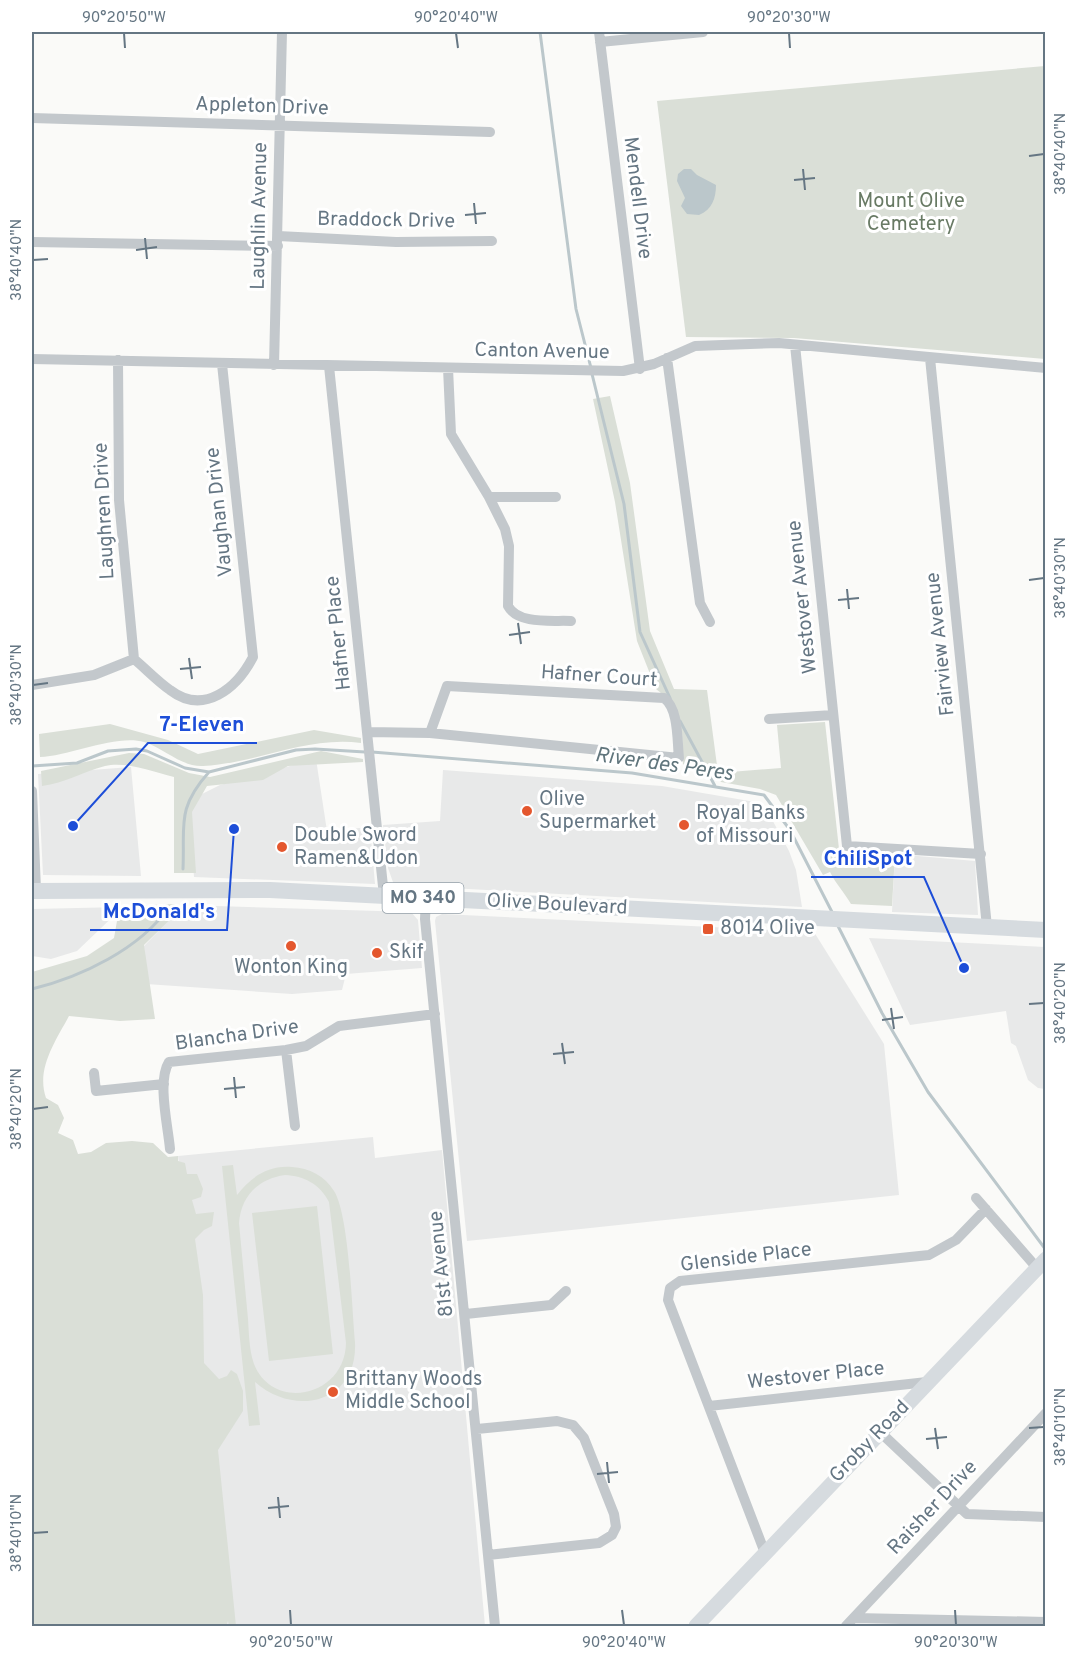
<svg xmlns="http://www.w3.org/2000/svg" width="1077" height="1658" font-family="Overpass,sans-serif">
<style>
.built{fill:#e8e9e9}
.green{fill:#dadfd7;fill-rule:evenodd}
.water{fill:#bbc7cb}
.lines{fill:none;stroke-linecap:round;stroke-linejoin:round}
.stream{stroke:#bbc7cb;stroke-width:3}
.street{stroke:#c3c8cc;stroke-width:10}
.secondary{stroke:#d6dbdf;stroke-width:15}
.primary{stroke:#d6dbdf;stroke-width:16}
.ticks{fill:none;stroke:#657683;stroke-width:2}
.poi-dot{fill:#e4572e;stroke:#fff;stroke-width:2}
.labels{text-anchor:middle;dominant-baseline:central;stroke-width:6;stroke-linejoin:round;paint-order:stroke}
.shield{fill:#fff;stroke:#939fa8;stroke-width:1.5}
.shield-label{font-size:18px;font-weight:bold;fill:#657683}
.street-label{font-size:20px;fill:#657683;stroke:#fff}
.park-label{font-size:20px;fill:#687a64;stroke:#fff}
.poi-label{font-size:20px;fill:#657683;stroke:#fff;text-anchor:start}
.water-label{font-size:21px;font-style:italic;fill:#60757c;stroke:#fff}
.leader{fill:none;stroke:#1d4ed8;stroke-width:2}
.callout-dot{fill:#1d4ed8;stroke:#fff;stroke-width:2}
.callout-label{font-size:21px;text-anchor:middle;font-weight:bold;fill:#1d4ed8;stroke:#fff;stroke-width:6;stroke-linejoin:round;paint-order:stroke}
.neatline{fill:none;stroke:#657683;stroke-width:2}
.ticks-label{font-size:15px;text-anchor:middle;fill:#657683}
</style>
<rect width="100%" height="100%" fill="#fafaf8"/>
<!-- built -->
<path class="built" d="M316 759 327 831 370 827 375 884 194 877 189 813 200 795 220 785Z
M131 767 141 876 43 875 38 774Z
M443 770 662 786 755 802 768 812 789 851 796 870 802 907 394 885 388 868 383 825 440 821Z
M895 854 975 861 978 915 892 912Z
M184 905 411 912 418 920 422 968 346 974 342 990 292 994 146 984 144 946Z
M123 907 77 951 51 959 32 956V909Z
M442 914 814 932 884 1044 899 1195 467 1241 435 921 436 917Z
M869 938 1045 947V1089L1038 1088 1028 1080 1016 1046 1011 1043 1006 1011 910 1025Z
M373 1137 375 1158 442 1150 485 1626H226L178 1156Z"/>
<!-- green -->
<path class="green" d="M1045 66V359L794 338 686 337 657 101Z
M610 396 630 483 650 631 674 689 707 690 718 773 781 768 777 725 825 722 839 849 845 853 895 854 892 906 851 904C844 892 836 884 830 872L823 875 776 795 760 789 721 782 710 768C699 773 693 772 683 764L682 732 666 697 656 689 637 641 615 502 593 399Z
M110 724 168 740 198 754 314 730 361 738V743C306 736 258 763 203 766 181 767 164 748 144 742 116 734 70 756 40 757L39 734Z
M321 751 363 759V762L288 766 263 780 207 786 192 812 196 873H174V777C153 772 126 761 105 766 82 772 65 783 42 786L41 771 129 753 144 754 189 773 210 777Z
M175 904 179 911 144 945 155 1019 120 1021 69 1016C55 1042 36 1069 46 1098L58 1105 64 1118 58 1133 73 1140 78 1154 91 1152 106 1143 132 1141 153 1143 168 1157 178 1156V1161L185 1163 187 1174H197L203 1189 201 1197 192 1200 196 1214 214 1212 212 1226 204 1230 195 1239 203 1295 204 1363 219 1379 227 1376 231 1370 237 1374 243 1391V1411L218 1450 236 1626H229L228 1621 226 1626H32V972L87 956 114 938 117 921 127 906Z
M233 1165 237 1195C251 1177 268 1165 292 1167 309 1168 325 1176 334 1191 349 1214 352 1310 355 1342 358 1402 296 1418 255 1382L260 1425 249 1426 222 1166ZM285 1175C304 1176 320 1184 329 1202L346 1343C345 1397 273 1412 254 1364 249 1350 249 1333 248 1319 245 1287 242 1255 239 1223 241 1196 258 1179 285 1175Z
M317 1206 333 1354 269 1361 252 1213Z"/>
<!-- water -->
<path class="water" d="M684 169H691L697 175 716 185C716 198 712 210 699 215L687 214 681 206 685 198 677 181 678 174Z"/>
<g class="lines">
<!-- stream -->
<path class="stream" d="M540 32 576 309 591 368
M592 374 624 504 640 632 670 698
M680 721 715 786
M372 752 632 773 764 795 790 830 832 912
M32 766 77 763 108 751 136 749 147 751 185 768 209 772 296 750 315 749 365 752
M183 869C185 825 176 809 209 772
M838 926 882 1013 928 1092 1046 1250
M32 989C81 977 140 949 169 907"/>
<!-- street -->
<path class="street" d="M599 32 640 369
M600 42 703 32
M32 118 490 132
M278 236 396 242 492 241
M32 242 278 246
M795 345 847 846 981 854
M667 358 700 603 710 622
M930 358 987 927
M32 359 623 371 654 364 695 346 779 343 1046 368
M118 360 119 500 134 659
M274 365 282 32
M329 366 384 896
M448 368 451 434 489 497 505 529 509 546 508 606C518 625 553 620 571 621
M489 497H556
M32 685 94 675 134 659C146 669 157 681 170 690 204 716 237 688 253 657L222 364
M769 719 833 715
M368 732 430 733 679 758C677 741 679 709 664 698L447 686 430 733
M32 791 36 890
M426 898 425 919 495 1626
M286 1050 295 1126
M94 1073 96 1091 164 1084
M170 1149C168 1126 157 1081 169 1062L286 1050 306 1046 339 1026 435 1014
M976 1198 1037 1268
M466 1314 551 1305 566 1291
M709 1406 927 1382
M477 1429 557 1421 573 1425 584 1438 614 1514 616 1527 612 1535 599 1543 488 1555
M880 1432 967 1514 1046 1517
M765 1553 668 1300 670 1288 680 1281 929 1255 956 1240 986 1209
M855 1618 1046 1622
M846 1626 1046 1413"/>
<!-- secondary -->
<path class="secondary" d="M696 1626 1046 1259"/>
<!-- primary -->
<path class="primary" d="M32 891 270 890 1046 930"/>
</g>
<!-- ticks -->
<path class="ticks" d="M124 33 125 48M456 33 458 48M789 33 790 48M1029 156 1044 154M803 169 805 190M794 180 815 178M474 203 476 224M465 215 486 213M145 238 147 259M136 250 157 247M33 260 48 259M1029 580 1044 578M847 589 849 609M838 600 859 598M518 623 521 644M509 635 530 632M189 658 192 679M180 669 201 667M33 685 48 683M1029 1004 1044 1003M891 1008 894 1029M882 1020 903 1017M562 1043 565 1064M553 1054 574 1052M234 1077 236 1098M224 1089 245 1087M33 1109 48 1107M935 1428 938 1449M1029 1428 1044 1427M926 1439 947 1437M607 1462 609 1483M597 1474 618 1472M278 1497 280 1518M268 1508 289 1506M33 1533 48 1532M290 1610 291 1625M622 1610 624 1625M955 1610 956 1625"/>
<!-- markers -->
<g class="poi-dot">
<circle cx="527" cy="811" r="6"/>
<circle cx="684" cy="825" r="6"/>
<circle cx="282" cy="847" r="6"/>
<rect x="702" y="923" width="12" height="12" rx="3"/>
<circle cx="291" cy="946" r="6"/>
<circle cx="377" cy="953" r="6"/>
<circle cx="333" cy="1392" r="6"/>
</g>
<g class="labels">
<!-- shield labels -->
<rect class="shield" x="382.5" y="883" width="81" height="30" rx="4.5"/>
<g class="shield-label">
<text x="423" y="898">MO 340</text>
</g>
<!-- street labels -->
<g class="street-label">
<text transform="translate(262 107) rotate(2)">Appleton Drive</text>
<text transform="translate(637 198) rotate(83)">Mendell Drive</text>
<text transform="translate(260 216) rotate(-89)">Laughlin Avenue</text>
<text transform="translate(386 221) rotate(1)">Braddock Drive</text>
<text transform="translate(542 352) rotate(1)">Canton Avenue</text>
<text transform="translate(105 511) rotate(-93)">Laughren Drive</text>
<text transform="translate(220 512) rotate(-96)">Vaughan Drive</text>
<text transform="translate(803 597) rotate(-96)">Westover Avenue</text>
<text transform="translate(339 633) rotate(-96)">Hafner Place</text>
<text transform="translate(941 644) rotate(-96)">Fairview Avenue</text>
<text transform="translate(599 677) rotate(4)">Hafner Court</text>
<text transform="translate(557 905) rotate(3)">Olive Boulevard</text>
<text transform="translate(237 1036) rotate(-8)">Blancha Drive</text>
<text transform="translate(746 1258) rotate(-7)">Glenside Place</text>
<text transform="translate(442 1264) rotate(-96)">81st Avenue</text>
<text transform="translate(816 1376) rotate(-6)">Westover Place</text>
<text transform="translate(870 1442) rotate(-46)">Groby Road</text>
<text transform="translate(933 1508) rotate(-47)">Raisher Drive</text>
</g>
<!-- park labels -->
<g class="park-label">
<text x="911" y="202">Mount Olive<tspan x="911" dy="23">Cemetery</tspan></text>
</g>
<!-- poi labels -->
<g class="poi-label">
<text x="539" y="800">Olive<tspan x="539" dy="23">Supermarket</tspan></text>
<text x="696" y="814">Royal Banks<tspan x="696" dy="23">of Missouri</tspan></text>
<text x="294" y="836">Double Sword<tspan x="294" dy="23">Ramen&amp;Udon</tspan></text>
<text x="720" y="929">8014 Olive</text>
<text x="389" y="953">Skif</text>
<text x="291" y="968" text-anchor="middle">Wonton King</text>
<text x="345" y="1380">Brittany Woods<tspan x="345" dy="23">Middle School</tspan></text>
</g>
<!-- water labels -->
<g class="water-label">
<text transform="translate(664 765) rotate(8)">River des Peres</text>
</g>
</g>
<!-- callouts -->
<path class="leader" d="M73 826L148 743H257M964 968L924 877H811M234 829L227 930H90"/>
<g class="callout-dot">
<circle cx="73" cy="826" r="6"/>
<circle cx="964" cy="968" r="6"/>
<circle cx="234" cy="829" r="6"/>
</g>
<g class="callout-label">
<text x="202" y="731">7-Eleven</text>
<text x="868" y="865">ChiliSpot</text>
<text x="159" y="918">McDonald's</text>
</g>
<!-- border -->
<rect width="1077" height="1658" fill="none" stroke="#ffffff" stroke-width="66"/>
<rect x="33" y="33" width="1011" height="1592" class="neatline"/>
<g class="ticks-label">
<text x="124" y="22">90°20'50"W</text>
<text x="456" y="22">90°20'40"W</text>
<text x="789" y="22">90°20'30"W</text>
<text transform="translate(1060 154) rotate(-90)" y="5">38°40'40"N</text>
<text transform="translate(16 260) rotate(-90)" y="5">38°40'40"N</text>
<text transform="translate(1060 578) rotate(-90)" y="5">38°40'30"N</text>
<text transform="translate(16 685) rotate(-90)" y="5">38°40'30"N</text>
<text transform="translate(1060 1003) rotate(-90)" y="5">38°40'20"N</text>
<text transform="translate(16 1109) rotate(-90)" y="5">38°40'20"N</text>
<text transform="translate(1060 1427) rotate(-90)" y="5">38°40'10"N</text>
<text transform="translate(16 1533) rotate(-90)" y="5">38°40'10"N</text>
<text x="291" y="1647">90°20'50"W</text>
<text x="624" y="1647">90°20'40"W</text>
<text x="956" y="1647">90°20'30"W</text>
</g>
</svg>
